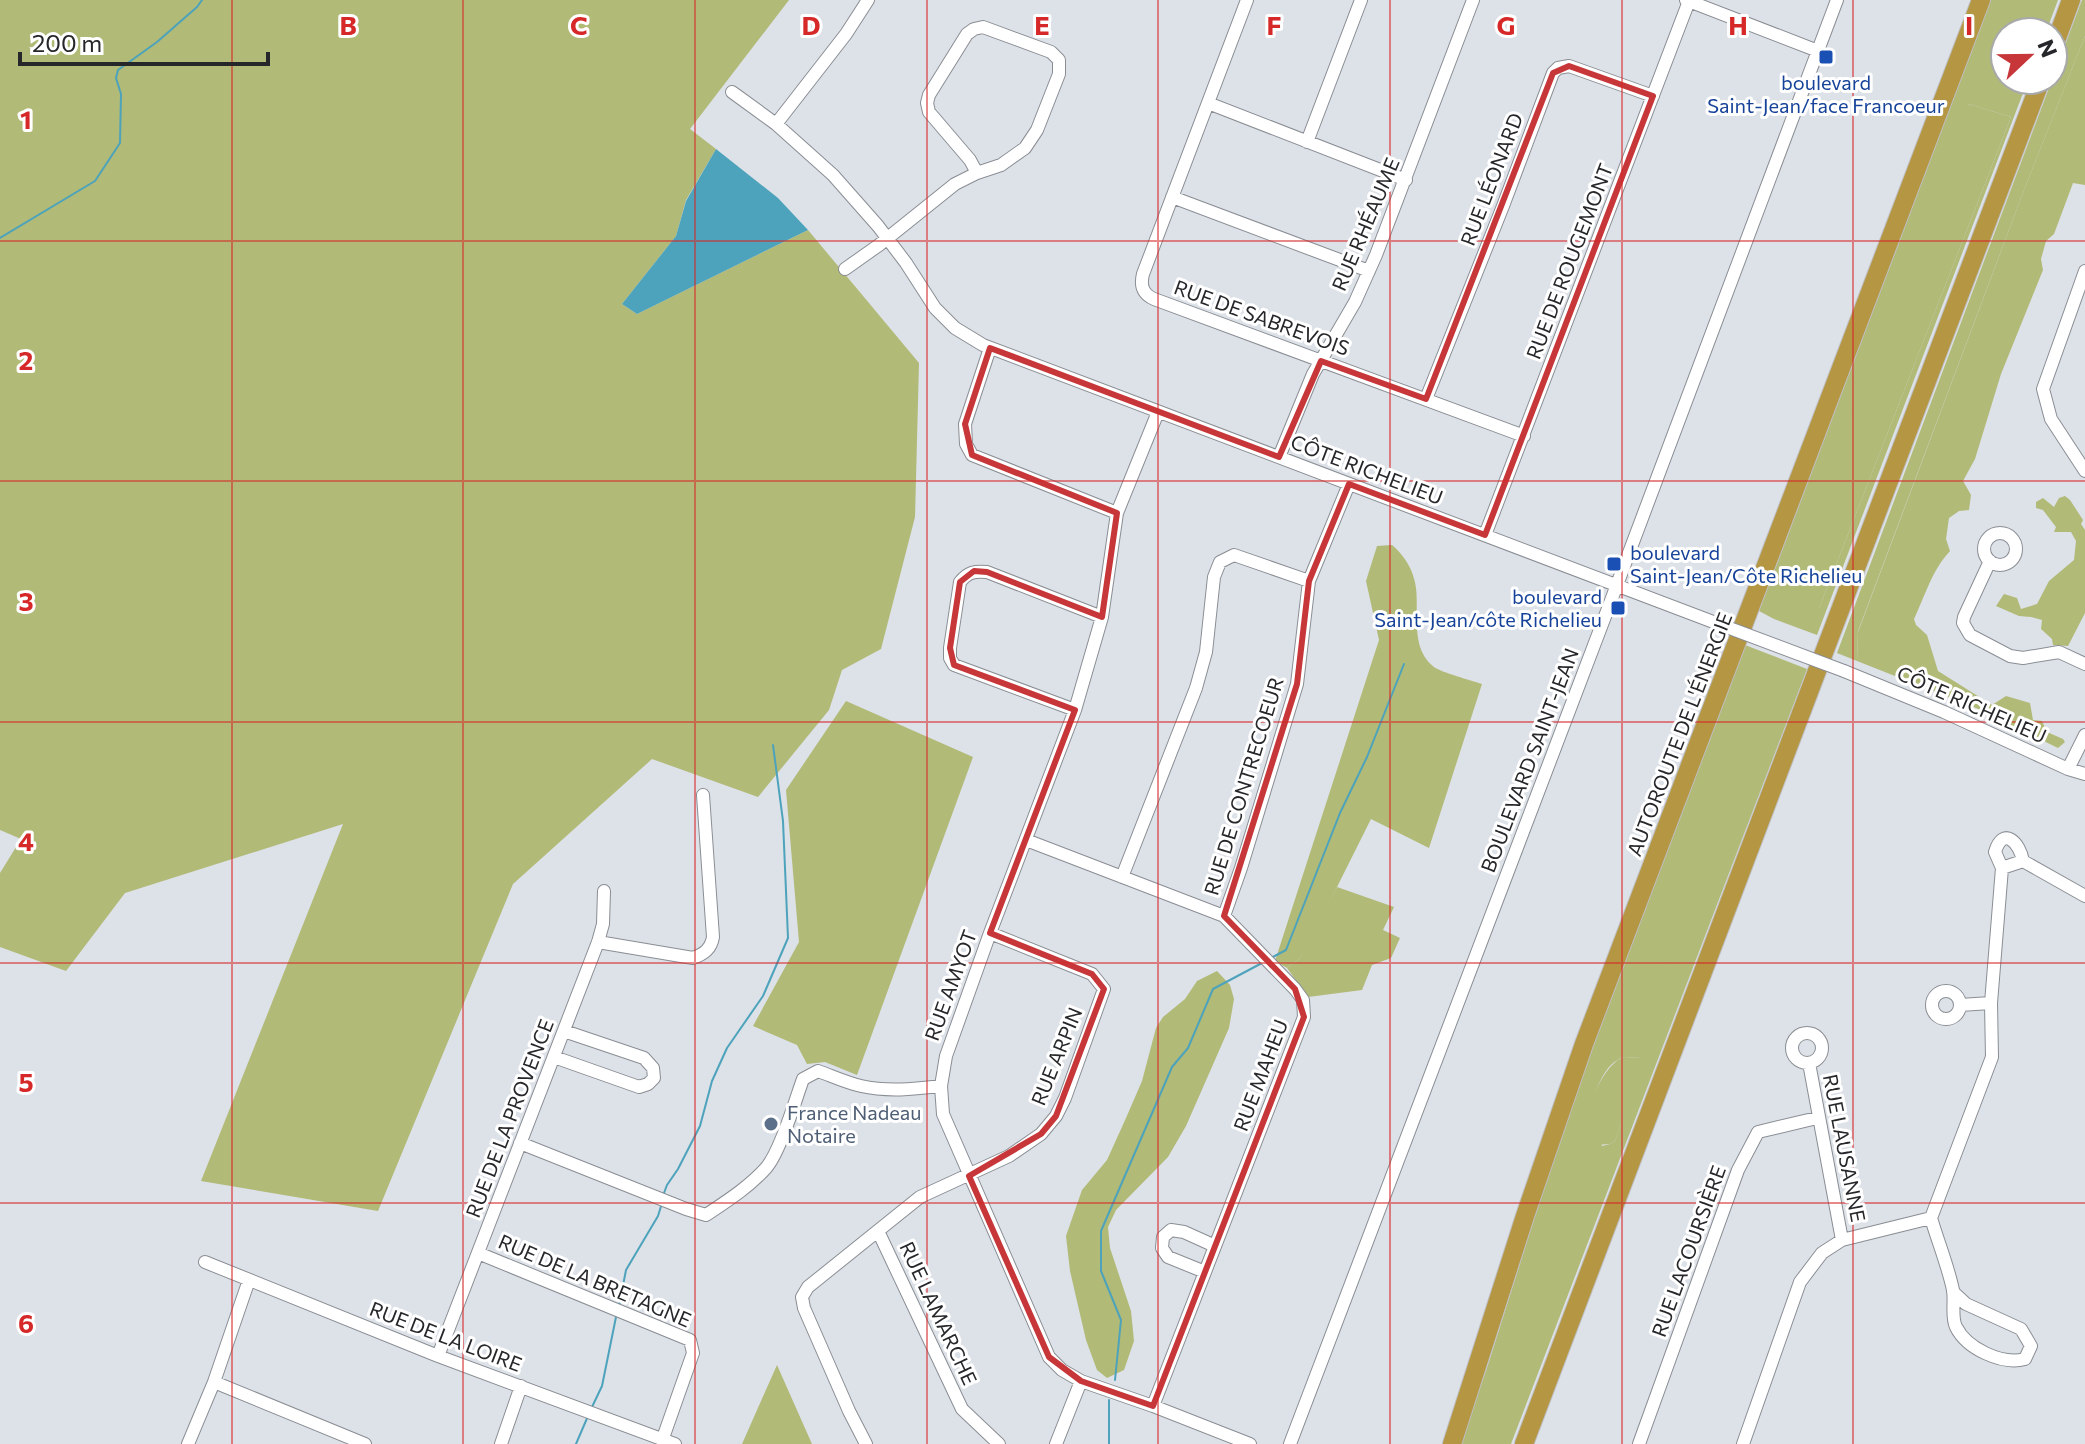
<svg xmlns="http://www.w3.org/2000/svg" width="2085" height="1444" font-family="Commissioner,sans-serif">
<style>
.green{fill:#b1ba77;fill-rule:evenodd}
.forest{fill:#b1ba76}
.water{fill:#4da3bb}
.lines{fill:none;stroke-linecap:round;stroke-linejoin:round}
.stream{stroke:#4da3bb;stroke-width:2}
.minor-casing{stroke:#8a8e94;stroke-width:14}
.highway-casing{stroke:#bebebf;stroke-width:20}
.minor{stroke:#fff;stroke-width:12}
.highway{stroke:#b49643;stroke-width:18}
.minor-bridge-casing{stroke:#8a8e94;stroke-width:14;stroke-linecap:butt}
.minor-bridge{stroke:#fff;stroke-width:12}
.marked{fill:none;stroke:#c7373a;stroke-width:6;stroke-linejoin:round}
.grid{fill:none;stroke:#d62828;stroke-width:2;stroke-opacity:0.55}
.transit-dot{fill:#1a4fb4;stroke:#fff;stroke-width:3}
.service-dot{fill:#5c6f8a;stroke:#fff;stroke-width:3}
.labels{text-anchor:middle;dominant-baseline:central;stroke-width:6;stroke-linejoin:round;paint-order:stroke}
.transit-label{font-size:20px;fill:#164399;stroke:#fff}
.street-label{font-size:20px;fill:#26272a;stroke:#fff}
.service-label{font-size:20px;fill:#4e5e75;stroke:#fff;text-anchor:start}
.grid-label{font-size:26px;text-anchor:middle;font-weight:bold;fill:#d62828;stroke:#fff;stroke-width:6;stroke-linejoin:round;paint-order:stroke}
</style>
<rect width="100%" height="100%" fill="#dde1e8"/>
<!-- green -->
<path class="green" d="M1991 0H2058L2046 32H2005V80H2028L1817 635 1774 619 1759 611ZM1969 104 2011 117 1818 611Z
M2082 0H2085V36L2024 190 1858 631 1857 661 1837 653Z
M1745 645 1807 669 1511 1444H1460L1488 1365 1565 1121ZM1624 1057 1642 1058 1615 1141 1610 1144 1602 1146 1590 1106C1597 1089 1604 1063 1624 1057Z
M846 701 973 757 857 1075 825 1062 807 1064 797 1045 753 1026 799 942 786 790Z
M1337 887 1394 907 1383 930 1400 938 1391 958 1372 965 1362 990 1308 997 1287 968 1299 959Z
M777 1365 812 1444H742Z"/>
<!-- forest -->
<path class="forest" d="M0 0H789L690 129 716 149 686 200 676 236 622 304 637 314 808 230 919 363 915 517 881 649 842 670 829 710 758 797 652 759 513 884 378 1211 201 1181 343 824 125 893 66 971 0 947V873L21 839 0 830Z
M2085 36V185L2073 183 2054 234 2046 241 2041 259 2043 270 2001 374 1975 459 1963 481 1971 495 1969 510 1959 511 1949 518 1946 539 1950 551C1932 570 1925 596 1914 619L1916 625 1927 635 1938 671 1992 705 2006 696 2030 703 2033 720 2042 721 2047 732 2063 739 2065 742 2058 748 1976 708 1857 661 1858 632 2024 190Z
M1969 104 2011 117 1818 611 1799 589 1794 564Z
M2065 496 2070 500 2083 520 2081 524 2085 530V613L2068 646 2053 645 2052 639 2041 629 2042 620 2031 617 2019 616 1996 606 2004 594 2017 598 2021 609 2037 604 2049 581 2074 560 2076 541 2071 532H2054L2056 527 2043 510 2036 508V502L2043 498 2054 507 2059 498Z
M1392 545C1405 556 1414 571 1416 588 1419 613 1410 649 1434 667 1443 673 1470 680 1482 684L1429 848 1371 819 1312 937 1299 959 1287 968 1275 961 1379 640 1366 581 1377 546Z
M1717 880C1710 896 1688 960 1674 965 1668 968 1661 965 1655 964 1648 943 1669 905 1677 884Z
M1217 971 1230 985 1234 999 1229 1028 1186 1126 1168 1157 1116 1210 1108 1227 1110 1248 1131 1311 1134 1341 1124 1370 1107 1378 1097 1370 1086 1340 1070 1271 1066 1236 1082 1190 1107 1160 1126 1118 1142 1081 1156 1028 1163 1017 1185 999 1197 981Z
M1624 1057 1643 1058 1615 1141 1610 1144 1596 1145C1589 1140 1586 1137 1585 1129 1584 1110 1605 1062 1624 1057Z"/>
<!-- water -->
<path class="water" d="M716 149 778 198 808 230 637 314 622 304 676 236 686 201Z"/>
<g class="lines">
<!-- stream -->
<path class="stream" d="M0 238 95 181 120 143 121 94 116 78 118 70 157 42 197 7 202 0
M1271 958 1286 950 1340 813 1367 757 1404 664
M664 1193 667 1185 678 1169 700 1126 712 1081 727 1048 763 996 788 938 783 821 773 745
M619 1306 626 1270 658 1216 662 1203
M1115 1380 1121 1320 1101 1271V1231L1172 1067 1188 1048 1213 989 1262 963
M1109 1400V1444
M592 1407 602 1386 616 1317
M576 1444 588 1416"/>
<!-- minor casing -->
<g class="minor-casing">
<path id="minor" d="M1247 0 1143 274C1140 286 1143 294 1154 299L1524 436
M1686 0 1818 51
M732 92 776 124 833 175 878 226 906 263 935 308 955 328 983 345 1716 623
M1208 103 1406 180
M776 124 846 34 868 0
M1307 142 1361 0
M1172 197 1369 271
M845 269 879 245 955 184 977 173 1001 165 1025 148 1037 130 1059 74V60L1051 52 983 27 974 29 967 34 929 95 927 103 929 112 970 160 977 173
M2085 271 2043 389 2051 419 2085 471
M990 348 965 424 966 444 972 455 1117 513
M1426 399 1503 206 1553 73 1558 68 1569 66 1653 96
M1158 412 1117 513 1102 617 1075 710 990 933 946 1056 941 1086 943 1114 1049 1357 1062 1370 1081 1381 1153 1406 1250 1444
M1279 457 1313 374 1355 302 1376 255 1473 0
M1984 549a16 16 0 1 1 32 0a16 16 0 1 1-32 0Z
M1485 535 1689 1
M1990 561 1964 617 1963 623 1970 635 2010 656 2023 658 2059 652 2085 664
M1844 671 1944 712 2068 769 2085 774
M1075 710 954 665 950 658V648L960 582C968 572 974 571 987 572L1102 617
M2068 769 2085 735
M1026 840 1224 916 1295 989 1303 1000 1304 1017 1153 1406
M2002 868 2023 861 2085 896
M1122 877 1196 688 1206 652 1214 577 1220 562 1234 555 1309 581
M1224 916 1241 868 1297 684 1309 581 1349 484
M598 942 693 958C704 954 711 949 713 937L703 795
M1932 1005a14 14 0 1 1 28 0a14 14 0 1 1-28 0Z
M1960 1005 1991 1003
M1792 1048a15 15 0 1 1 30 0a15 15 0 1 1-30 0Z
M554 1057 639 1087 648 1084 654 1078 653 1068 644 1058 564 1031
M1809 1063 1842 1240
M520 1143 686 1209 706 1215C727 1201 749 1187 766 1168 780 1152 795 1101 803 1079L818 1071C832 1076 847 1083 861 1086 888 1092 914 1089 941 1086
M1931 1218 1992 1057 1991 1003 2002 868 1995 852C2003 825 2020 843 2023 861
M1931 1218C1938 1242 1948 1266 1953 1290 1955 1302 1951 1317 1956 1327 1967 1349 2002 1365 2025 1359L2031 1346 2021 1329 1966 1304 1953 1292
M878 1231 962 1409 999 1444
M478 1253 690 1340 693 1353 663 1438
M205 1262 438 1356 675 1444
M1205 1272 1168 1257 1162 1248 1163 1237 1171 1230 1184 1232 1215 1246
M438 1356 598 942 603 924 604 891
M214 1382 365 1444
M188 1444 214 1382 249 1280
M501 1444 521 1386
M866 1444 849 1411 804 1308 802 1297 808 1287 920 1197 1009 1156 1041 1134 1056 1116 1065 1098 1104 989 1092 974 990 933
M1056 1444 1081 1381
M1290 1444 1612 598 1837 0
M1639 1444 1738 1170 1758 1132 1817 1118
M1743 1444 1800 1282 1822 1253 1842 1240 1931 1218"/>
</g>
<!-- highway casing -->
<g class="highway-casing">
<path id="highway" d="M2053 49 2071 0
M1452 1444 1525 1216 1584 1044 1981 0
M1524 1444 2041 80"/>
</g>
<!-- minor -->
<use href="#minor" class="minor"/>
<!-- highway -->
<use href="#highway" class="highway"/>
<!-- minor-bridge casing -->
<g class="minor-bridge-casing">
<path id="minor-bridge" d="M1716 623 1844 671"/>
</g>
<!-- minor-bridge -->
<use href="#minor-bridge" class="minor-bridge"/>
</g>
<!-- marked area -->
<path class="marked" d="M1569 66 1653 96 1485 535 1349 484 1309 581 1297 684 1224 916 1295 989 1304 1017 1153 1406 1081 1381 1049 1357 969 1176 1041 1134 1056 1116 1104 989 1092 974 990 933 1075 710 954 665 950 648 960 582 974 571 987 572 1102 617 1117 513 972 455 965 424 990 348 1279 457 1321 361 1426 399 1553 73Z"/>
<!-- grid -->
<path class="grid" d="M232 0V1444M463 0V1444M695 0V1444M927 0V1444M1158 0V1444M1390 0V1444M1622 0V1444M1853 0V1444M0 241H2085M0 481H2085M0 722H2085M0 963H2085M0 1203H2085"/>
<!-- markers -->
<g class="transit-dot">
<rect x="1818" y="49" width="16" height="16" rx="4"/>
<rect x="1606" y="556" width="16" height="16" rx="4"/>
<rect x="1610" y="600" width="16" height="16" rx="4"/>
</g>
<circle class="service-dot" cx="771" cy="1124" r="8"/>
<g class="labels">
<!-- transit labels -->
<g class="transit-label">
<text x="1826" y="82">boulevard<tspan x="1826" dy="23">Saint-Jean/face Francoeur</tspan></text>
<text x="1630" y="552" text-anchor="start">boulevard<tspan x="1630" dy="23">Saint-Jean/Côte Richelieu</tspan></text>
<text x="1602" y="596" text-anchor="end">boulevard<tspan x="1602" dy="23">Saint-Jean/côte Richelieu</tspan></text>
</g>
<!-- street labels -->
<g class="street-label">
<text transform="translate(1491 179) rotate(-69)">RUE LÉONARD</text>
<text transform="translate(1365 224) rotate(-67)">RUE RHÉAUME</text>
<text transform="translate(1569 261) rotate(-69)">RUE DE ROUGEMONT</text>
<text transform="translate(1262 317) rotate(20)">RUE DE SABREVOIS</text>
<text transform="translate(1367 469) rotate(21)">CÔTE RICHELIEU</text>
<text transform="translate(1972 704) rotate(24)">CÔTE RICHELIEU</text>
<text transform="translate(1679 734) rotate(-69)">AUTOROUTE DE L'ÉNERGIE</text>
<text transform="translate(1529 760) rotate(-69)">BOULEVARD SAINT-JEAN</text>
<text transform="translate(1243 786) rotate(-73)">RUE DE CONTRECOEUR</text>
<text transform="translate(950 985) rotate(-70)">RUE AMYOT</text>
<text transform="translate(1056 1056) rotate(-68)">RUE ARPIN</text>
<text transform="translate(1260 1075) rotate(-69)">RUE MAHEU</text>
<text transform="translate(509 1118) rotate(-69)">RUE DE LA PROVENCE</text>
<text transform="translate(1845 1148) rotate(79)">RUE LAUSANNE</text>
<text transform="translate(1688 1251) rotate(-70)">RUE LACOURSIÈRE</text>
<text transform="translate(595 1280) rotate(23)">RUE DE LA BRETAGNE</text>
<text transform="translate(939 1313) rotate(65)">RUE LAMARCHE</text>
<text transform="translate(446 1336) rotate(21)">RUE DE LA LOIRE</text>
</g>
<!-- service labels -->
<g class="service-label">
<text x="787" y="1112">France Nadeau<tspan x="787" dy="23">Notaire</tspan></text>
</g>
</g>
<g class="grid-label">
<text x="348" y="35">B</text>
<text x="579" y="35">C</text>
<text x="811" y="35">D</text>
<text x="1042" y="35">E</text>
<text x="1274" y="35">F</text>
<text x="1506" y="35">G</text>
<text x="1738" y="35">H</text>
<text x="1969" y="35">I</text>
<text x="26" y="129">1</text>
<text x="26" y="370">2</text>
<text x="26" y="611">3</text>
<text x="26" y="851">4</text>
<text x="26" y="1092">5</text>
<text x="26" y="1333">6</text>
</g>
<!-- north arrow -->
<g transform="translate(2029 56) rotate(68)"><circle r="38" fill="#ffffff" stroke="#a8a9aa" stroke-width="2"/>
<path d="M0-6L14 30L0 20L-14 30Z" fill="#c7373a"/>
<text y="-12" font-size="22" font-weight="bold" text-anchor="middle" fill="#26272a">N</text>
</g>
<!-- scale -->
<path d="M20 52v12h248v-12" fill="none" stroke="#26272a" stroke-width="4"/>
<text x="32" y="52" font-size="24" fill="#26272a" stroke="#ffffff" stroke-width="6" paint-order="stroke">200 m</text>
</svg>
